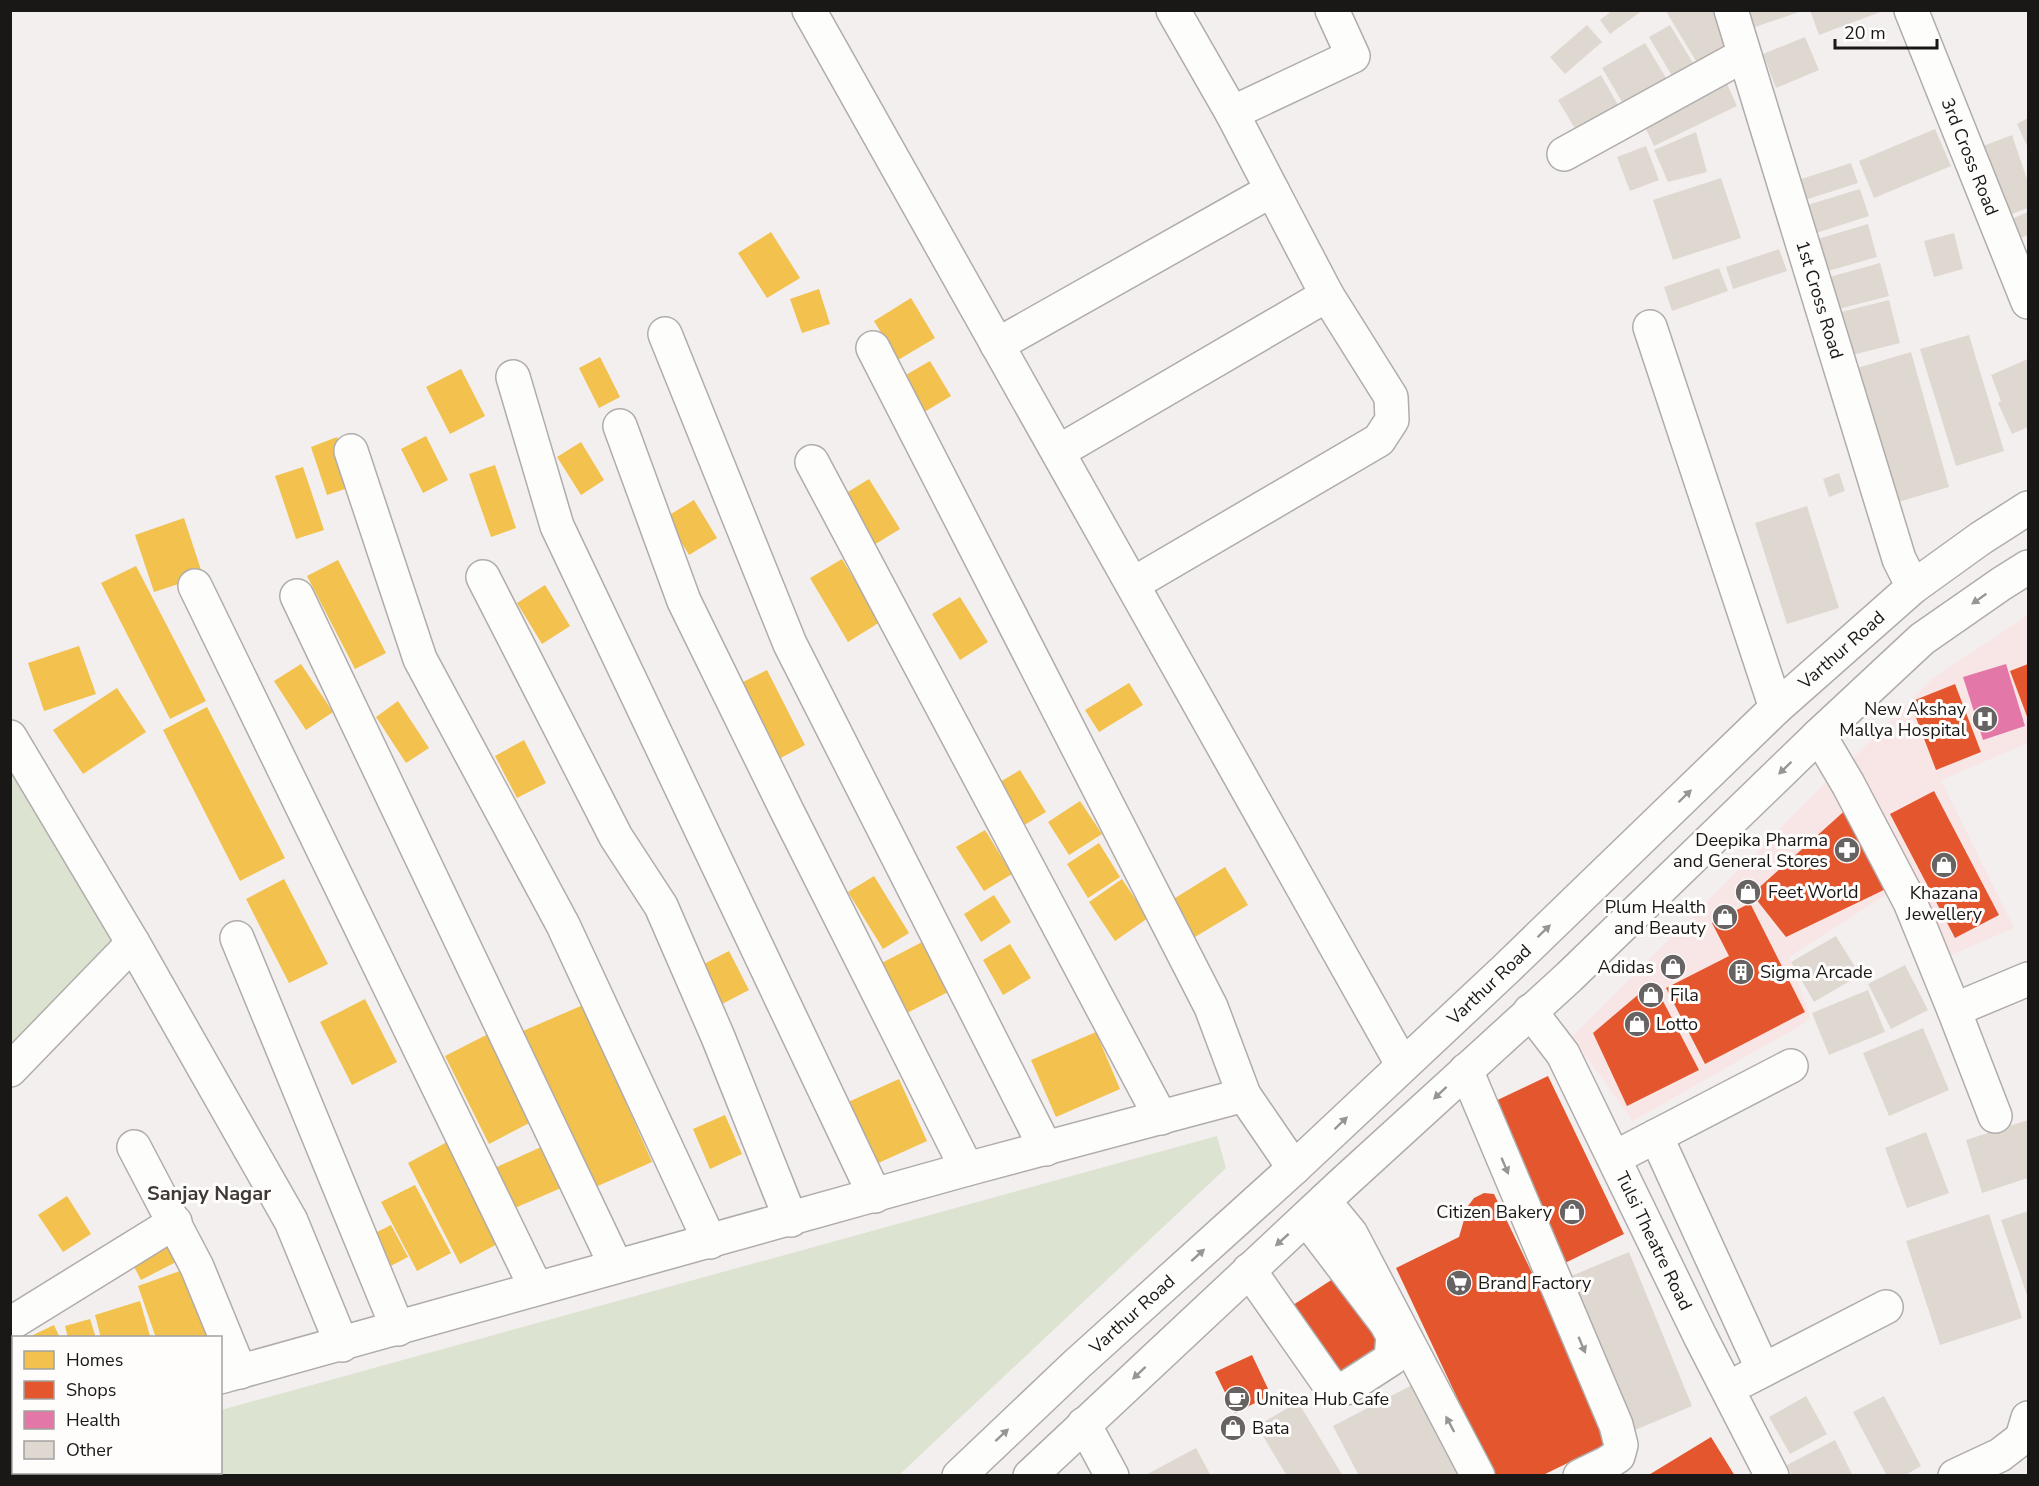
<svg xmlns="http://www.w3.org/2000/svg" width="2039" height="1486" font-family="'Nunito Sans',sans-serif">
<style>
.commercial{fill:#f7e6e5}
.green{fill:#dde3d1}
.homes{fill:#f2c14e}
.shops{fill:#e4572e}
.health{fill:#e377a8}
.building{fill:#dfd8d0}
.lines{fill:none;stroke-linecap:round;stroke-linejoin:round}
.minor-casing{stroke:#b0acab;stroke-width:36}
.major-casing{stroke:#b0acab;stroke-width:36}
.minor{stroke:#fdfdfc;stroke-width:33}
.major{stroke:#fdfdfc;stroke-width:33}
.oneway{fill:#979694}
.labels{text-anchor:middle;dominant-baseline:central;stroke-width:6;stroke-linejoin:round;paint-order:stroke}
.street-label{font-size:18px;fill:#1a1816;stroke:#fffdfc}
.poi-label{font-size:18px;fill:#1a1816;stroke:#fffdfc;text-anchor:start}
.neighbourhood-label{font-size:20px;font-weight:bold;fill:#3f3936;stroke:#fffdfc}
</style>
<rect width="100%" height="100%" fill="#f3efee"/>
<!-- commercial -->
<path class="commercial" d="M2028 615V743L1941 780 2014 928 1944 958 1878 822 1853 758 1933 678Z
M1833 775 1898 887 1789 957 1810 1017 1803 1024 1633 1121 1572 1037Z"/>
<!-- green -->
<path class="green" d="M11 762 121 946 11 1048Z
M1217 1136 1226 1168 899 1475 11 1476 10 1467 13 1466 14 1472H220L221 1410Z"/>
<!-- homes -->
<path class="homes" d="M771 232 800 278 767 298 738 253Z
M819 289 830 324 802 333 790 299Z
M911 298 935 338 898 360 874 321Z
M600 357 620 397 599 408 579 368Z
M930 361 951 396 921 414 899 379Z
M461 369 485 416 450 434 426 387Z
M426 436 448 480 423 493 401 449Z
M337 437 354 486 327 495 311 447Z
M581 442 604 480 581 495 557 457Z
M495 465 516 528 491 537 469 474Z
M303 467 324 530 296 539 275 476Z
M869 479 900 529 869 548 838 498Z
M694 500 717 538 689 555 666 517Z
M184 518 203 576 154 592 135 535Z
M842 559 880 622 848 642 810 578Z
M338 560 386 653 355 669 307 576Z
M136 566 206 701 170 719 101 583Z
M545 585 570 626 542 644 517 603Z
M960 597 988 642 960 660 932 614Z
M79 646 96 694 44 711 28 663Z
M301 664 333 712 306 730 274 681Z
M767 670 805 745 777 760 739 684Z
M1129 683 1143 705 1099 732 1085 710Z
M117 688 146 732 83 774 53 730Z
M398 701 429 748 406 763 376 717Z
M207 707 285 858 240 881 163 730Z
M524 740 546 783 517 798 495 756Z
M1020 770 1046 812 1016 830 990 788Z
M1080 801 1102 834 1069 855 1048 822Z
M985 830 1012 874 984 891 956 847Z
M1099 843 1120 877 1088 898 1067 864Z
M1225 867 1248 905 1190 940 1167 903Z
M874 876 909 933 883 949 848 892Z
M284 879 328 964 289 983 246 899Z
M1122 879 1148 918 1115 941 1089 902Z
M994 895 1011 922 981 942 964 914Z
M924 941 950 991 899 1017 874 967Z
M1010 944 1031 978 1003 995 983 960Z
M729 951 749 990 722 1004 702 965Z
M365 999 397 1062 352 1085 320 1022Z
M583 1005 652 1162 591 1189 523 1031Z
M494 1031 539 1118 489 1144 445 1056Z
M1096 1032 1120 1089 1056 1117 1031 1060Z
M899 1079 927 1141 874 1165 846 1103Z
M725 1115 742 1154 710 1169 693 1129Z
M447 1142 499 1243 460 1264 408 1163Z
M550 1143 568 1185 508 1211 490 1170Z
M415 1185 451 1253 417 1271 381 1202Z
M67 1196 91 1234 63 1252 38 1215Z
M391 1225 408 1257 383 1270 367 1237Z
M164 1238 176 1262 141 1280 128 1255Z
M191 1267 213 1338H156L138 1286Z
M140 1301 150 1336 144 1338H101L95 1315Z
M90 1319 96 1338H68L65 1326Z
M54 1325 60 1338H27Z"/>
<!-- shops -->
<path class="shops" d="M2028 664V719L2010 671Z
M1955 684 1981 752 1936 770 1910 702Z
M1934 791 1999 915 1955 938 1890 814Z
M1850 806 1888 888 1786 937 1752 894Z
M1750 903 1805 1012 1705 1064 1666 988 1729 956 1712 923Z
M1653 982 1699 1070 1627 1106 1593 1033Z
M1548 1076 1624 1234 1563 1264 1487 1105Z
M1484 1193 1494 1194 1613 1441 1541 1476H1494L1396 1268 1459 1237 1468 1206 1474 1198Z
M1342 1273 1389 1344 1334 1380 1287 1309Z
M1252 1355 1271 1395 1235 1413 1215 1372Z
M1711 1437 1735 1476H1647Z"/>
<!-- health -->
<path class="health" d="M2006 664 2025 726 1983 740 1963 677Z"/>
<!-- building -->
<path class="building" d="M1613 10H1643L1610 34 1600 20Z
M1671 10H1724L1737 50 1702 71 1667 13Z
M1743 10H1802V11L1749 29Z
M1810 10H1883V11L1819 35Z
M1587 25 1602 42 1565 74 1550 57Z
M1670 25 1693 63 1672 76 1649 37Z
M1805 37 1819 70 1776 88 1763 54Z
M1645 43 1671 86 1628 112 1602 68Z
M1601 75 1622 112 1580 137 1558 100Z
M1723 75 1737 106 1654 146 1640 116Z
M2028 118V148L2017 124Z
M1935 129 1951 166 1874 198 1859 161Z
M1696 132 1707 172 1668 182 1654 150Z
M2012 135 2028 182V208L2003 217 1978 148Z
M1646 146 1659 180 1630 191 1617 157Z
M1851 163 1858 183 1805 200 1798 180Z
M1721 178 1741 238 1673 260 1653 200Z
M1860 189 1869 216 1813 234 1804 206Z
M2028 212V235L2017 240 2009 220Z
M1868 224 1877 257 1821 273 1811 241Z
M1954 233 1963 269 1934 277 1924 241Z
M1779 249 1787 271 1733 289 1726 267Z
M1880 263 1889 296 1835 310 1826 278Z
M1719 268 1728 291 1672 311 1664 287Z
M1889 300 1900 343 1848 356 1837 313Z
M1969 335 2004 451 1956 466 1920 349Z
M1911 352 1949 487 1895 503 1857 368Z
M2028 359V427L2012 434 1998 403 2001 401 1991 375Z
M1839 473 1845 491 1829 497 1823 479Z
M1807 506 1839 608 1787 624 1755 523Z
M1836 936 1860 975 1814 1002 1791 962Z
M1905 965 1928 1010 1891 1029 1868 984Z
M1868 990 1885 1032 1829 1055 1812 1013Z
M1923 1028 1949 1090 1889 1116 1863 1053Z
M2028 1120V1178L1982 1193 1966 1140Z
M1926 1132 1949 1193 1907 1208 1885 1148Z
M2028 1211V1298L2001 1220Z
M1989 1214 2022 1318 1940 1345 1906 1241Z
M1629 1252 1692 1406 1628 1433 1564 1279Z
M1414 1384 1461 1476H1359L1333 1426Z
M1806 1396 1827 1434 1790 1454 1769 1417Z
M1884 1396 1921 1466 1904 1476H1887L1853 1412Z
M1298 1402 1343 1476H1287L1257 1426Z
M1835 1440 1853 1476H1792L1787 1465Z
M1196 1448 1211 1476H1144Z"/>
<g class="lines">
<!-- minor casing -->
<g class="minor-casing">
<g id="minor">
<path d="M809 10 1402 1064"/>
<path d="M1173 10 1232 113"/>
<path id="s1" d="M1731 10 1899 559 1913 587"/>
<path id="s2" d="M1911 10 2028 302"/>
<path d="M1564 154 1744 55"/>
<path d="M1272 190 1327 295"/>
<path d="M1650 327 1776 708"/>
<path d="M665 334 790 644 1046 1149"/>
<path d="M997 345 1272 190 1232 113 1353 56 1332 10"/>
<path d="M873 348 1211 1007 1244 1095"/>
<path d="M513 377 557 526 875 1196"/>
<path d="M620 426 684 601 787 811 967 1169"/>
<path d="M351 451 420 659 563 925 710 1242"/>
<path d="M1058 452 1327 295 1391 397 1392 420 1379 440 1133 584"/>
<path d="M812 462 1161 1118"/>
<path d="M483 577 616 837 661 906 718 1037 791 1220"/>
<path d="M195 586 536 1288"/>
<path d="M297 596 616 1266"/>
<path d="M1819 735 1848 784 1910 902 1954 1010 2028 979"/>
<path d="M10 737 133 943 10 1070"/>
<path d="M237 938 398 1329"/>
<path d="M133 943 291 1221 342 1345"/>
<path d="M1954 1010 1995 1116"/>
<path id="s3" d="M1530 1011 1563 1054 1700 1336 1772 1476"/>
<path d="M1466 1070 1616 1425 1621 1445 1618 1456 1607 1463 1580 1476"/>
<path d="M1656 1136 1763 1370"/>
<path d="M134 1147 197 1267 240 1372"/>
<path d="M1614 1158 1791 1066"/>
<path d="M1324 1201 1351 1234 1478 1476"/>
<path d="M1249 1270 1331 1387 1346 1388 1391 1359 1393 1336 1386 1323 1306 1218"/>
<path d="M10 1324 175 1222"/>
<path d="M220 1377 967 1169 1244 1095 1294 1168"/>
<path d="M1744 1380 1886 1307"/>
<path d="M1084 1424 1112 1476"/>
<path d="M10 1455 14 1454"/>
<path d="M1955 1476 2000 1455 2022 1438 2028 1418"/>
</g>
</g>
<!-- major casing -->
<g class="major-casing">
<g id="major">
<path id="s4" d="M959 1476 1077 1364 1294 1168 1507 968 1776 708 1913 587 1981 538 2028 508"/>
<path d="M1030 1476 1341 1185 1569 977 1819 735 1922 639 2001 584 2028 567"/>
</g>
</g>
<!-- minor -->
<use href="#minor" class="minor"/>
<!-- major -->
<use href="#major" class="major"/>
</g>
<!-- one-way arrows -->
<defs><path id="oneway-solid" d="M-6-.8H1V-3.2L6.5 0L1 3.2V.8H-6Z" transform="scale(1.5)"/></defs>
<g class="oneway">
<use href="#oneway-solid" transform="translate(1979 599) rotate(145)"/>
<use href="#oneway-solid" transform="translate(1785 768) rotate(136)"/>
<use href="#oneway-solid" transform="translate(1685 796) rotate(-44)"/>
<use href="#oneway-solid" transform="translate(1544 931) rotate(-44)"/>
<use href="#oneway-solid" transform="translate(1440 1093) rotate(137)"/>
<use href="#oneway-solid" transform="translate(1341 1123) rotate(-44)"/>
<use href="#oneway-solid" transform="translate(1505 1166) rotate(67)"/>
<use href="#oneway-solid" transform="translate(1282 1240) rotate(138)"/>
<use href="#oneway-solid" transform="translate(1198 1255) rotate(-42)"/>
<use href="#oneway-solid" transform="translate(1582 1345) rotate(67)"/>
<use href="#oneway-solid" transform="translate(1139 1373) rotate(137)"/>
<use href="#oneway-solid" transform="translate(1450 1424) rotate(-118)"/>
<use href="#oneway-solid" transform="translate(1002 1435) rotate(-43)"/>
</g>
<!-- icons -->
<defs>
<g id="hospital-disc" transform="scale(1.35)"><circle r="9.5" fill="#666362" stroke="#fffdfc"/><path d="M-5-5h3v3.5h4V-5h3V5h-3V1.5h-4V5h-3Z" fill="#fff"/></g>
<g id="pharmacy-disc" transform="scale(1.35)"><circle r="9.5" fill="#666362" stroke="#fffdfc"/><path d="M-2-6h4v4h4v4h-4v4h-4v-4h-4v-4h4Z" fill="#fff"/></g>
<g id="shop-disc" transform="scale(1.35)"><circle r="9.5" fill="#666362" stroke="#fffdfc"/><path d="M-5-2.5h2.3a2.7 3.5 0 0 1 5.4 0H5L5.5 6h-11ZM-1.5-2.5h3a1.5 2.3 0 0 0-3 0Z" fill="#fff"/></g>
<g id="building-disc" transform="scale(1.35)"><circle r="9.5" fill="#666362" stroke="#fffdfc"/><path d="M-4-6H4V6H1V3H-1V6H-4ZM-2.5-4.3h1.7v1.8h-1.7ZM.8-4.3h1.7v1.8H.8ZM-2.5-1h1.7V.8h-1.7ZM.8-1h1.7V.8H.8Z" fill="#fff"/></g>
<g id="supermarket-disc" transform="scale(1.35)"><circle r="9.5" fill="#666362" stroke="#fffdfc"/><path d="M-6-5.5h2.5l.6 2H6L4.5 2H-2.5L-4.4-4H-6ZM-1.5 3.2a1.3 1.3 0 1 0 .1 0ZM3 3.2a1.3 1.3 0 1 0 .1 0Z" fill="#fff"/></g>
<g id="cafe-disc" transform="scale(1.35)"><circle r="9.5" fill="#666362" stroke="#fffdfc"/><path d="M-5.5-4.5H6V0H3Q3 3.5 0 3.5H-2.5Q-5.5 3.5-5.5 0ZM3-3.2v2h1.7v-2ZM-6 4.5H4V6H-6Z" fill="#fff"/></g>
</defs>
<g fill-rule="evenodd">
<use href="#hospital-disc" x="1985" y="719"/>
<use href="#pharmacy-disc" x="1847" y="850"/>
<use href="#shop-disc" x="1944" y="865"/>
<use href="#shop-disc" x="1748" y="892"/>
<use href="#shop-disc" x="1725" y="917"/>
<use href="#shop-disc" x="1673" y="967"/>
<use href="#building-disc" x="1741" y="972"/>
<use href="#shop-disc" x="1651" y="995"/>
<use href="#shop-disc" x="1637" y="1024"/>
<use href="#shop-disc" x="1572" y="1212"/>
<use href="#supermarket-disc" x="1459" y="1283"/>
<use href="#cafe-disc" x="1237" y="1399"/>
<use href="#shop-disc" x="1233" y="1428"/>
</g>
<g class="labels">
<!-- street labels -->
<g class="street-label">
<text stroke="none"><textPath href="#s2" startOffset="158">3rd Cross Road</textPath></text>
<text stroke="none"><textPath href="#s1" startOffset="303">1st Cross Road</textPath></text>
<text stroke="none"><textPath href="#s4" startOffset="1209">Varthur Road</textPath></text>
<text stroke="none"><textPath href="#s4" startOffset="723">Varthur Road</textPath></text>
<text stroke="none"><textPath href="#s3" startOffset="262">Tulsi Theatre Road</textPath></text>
<text stroke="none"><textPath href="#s4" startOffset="237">Varthur Road</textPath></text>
</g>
<!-- poi labels -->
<g class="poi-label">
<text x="1966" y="709" text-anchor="end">New Akshay<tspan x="1966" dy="21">Mallya Hospital</tspan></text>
<text x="1828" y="840" text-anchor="end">Deepika Pharma<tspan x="1828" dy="21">and General Stores</tspan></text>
<text x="1768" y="892">Feet World</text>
<text x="1944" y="893" text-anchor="middle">Khazana<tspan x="1944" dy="21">Jewellery</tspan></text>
<text x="1706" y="907" text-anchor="end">Plum Health<tspan x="1706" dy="21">and Beauty</tspan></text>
<text x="1654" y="967" text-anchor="end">Adidas</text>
<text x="1760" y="972">Sigma Arcade</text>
<text x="1670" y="995">Fila</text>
<text x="1656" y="1024">Lotto</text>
<text x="1552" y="1212" text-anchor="end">Citizen Bakery</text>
<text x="1478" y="1283">Brand Factory</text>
<text x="1256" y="1399">Unitea Hub Cafe</text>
<text x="1252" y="1428">Bata</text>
</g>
<!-- neighbourhood labels -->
<g class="neighbourhood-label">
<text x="209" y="1193">Sanjay Nagar</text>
</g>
</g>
<!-- border -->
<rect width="2039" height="1486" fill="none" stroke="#1a1816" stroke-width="24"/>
<!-- legend -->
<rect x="12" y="1336" width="210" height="138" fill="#fffdfc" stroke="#a3a1a0" stroke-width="1.5"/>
<rect x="24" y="1351" width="30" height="18" fill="#f2c14e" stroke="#a3a1a0" stroke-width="1.5"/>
<text x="66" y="1366" font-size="18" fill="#1a1816">Homes</text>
<rect x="24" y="1381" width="30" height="18" fill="#e4572e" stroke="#a3a1a0" stroke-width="1.5"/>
<text x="66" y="1396" font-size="18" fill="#1a1816">Shops</text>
<rect x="24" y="1411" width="30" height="18" fill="#e377a8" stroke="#a3a1a0" stroke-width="1.5"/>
<text x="66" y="1426" font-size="18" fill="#1a1816">Health</text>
<rect x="24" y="1441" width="30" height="18" fill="#dfd8d0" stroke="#a3a1a0" stroke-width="1.5"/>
<text x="66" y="1456" font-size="18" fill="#1a1816">Other</text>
<!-- scale -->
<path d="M1835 39v9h102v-9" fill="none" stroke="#1a1816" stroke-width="3"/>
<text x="1844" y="39" font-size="18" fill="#1a1816" stroke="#fffdfc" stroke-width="4.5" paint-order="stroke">20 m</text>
</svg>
